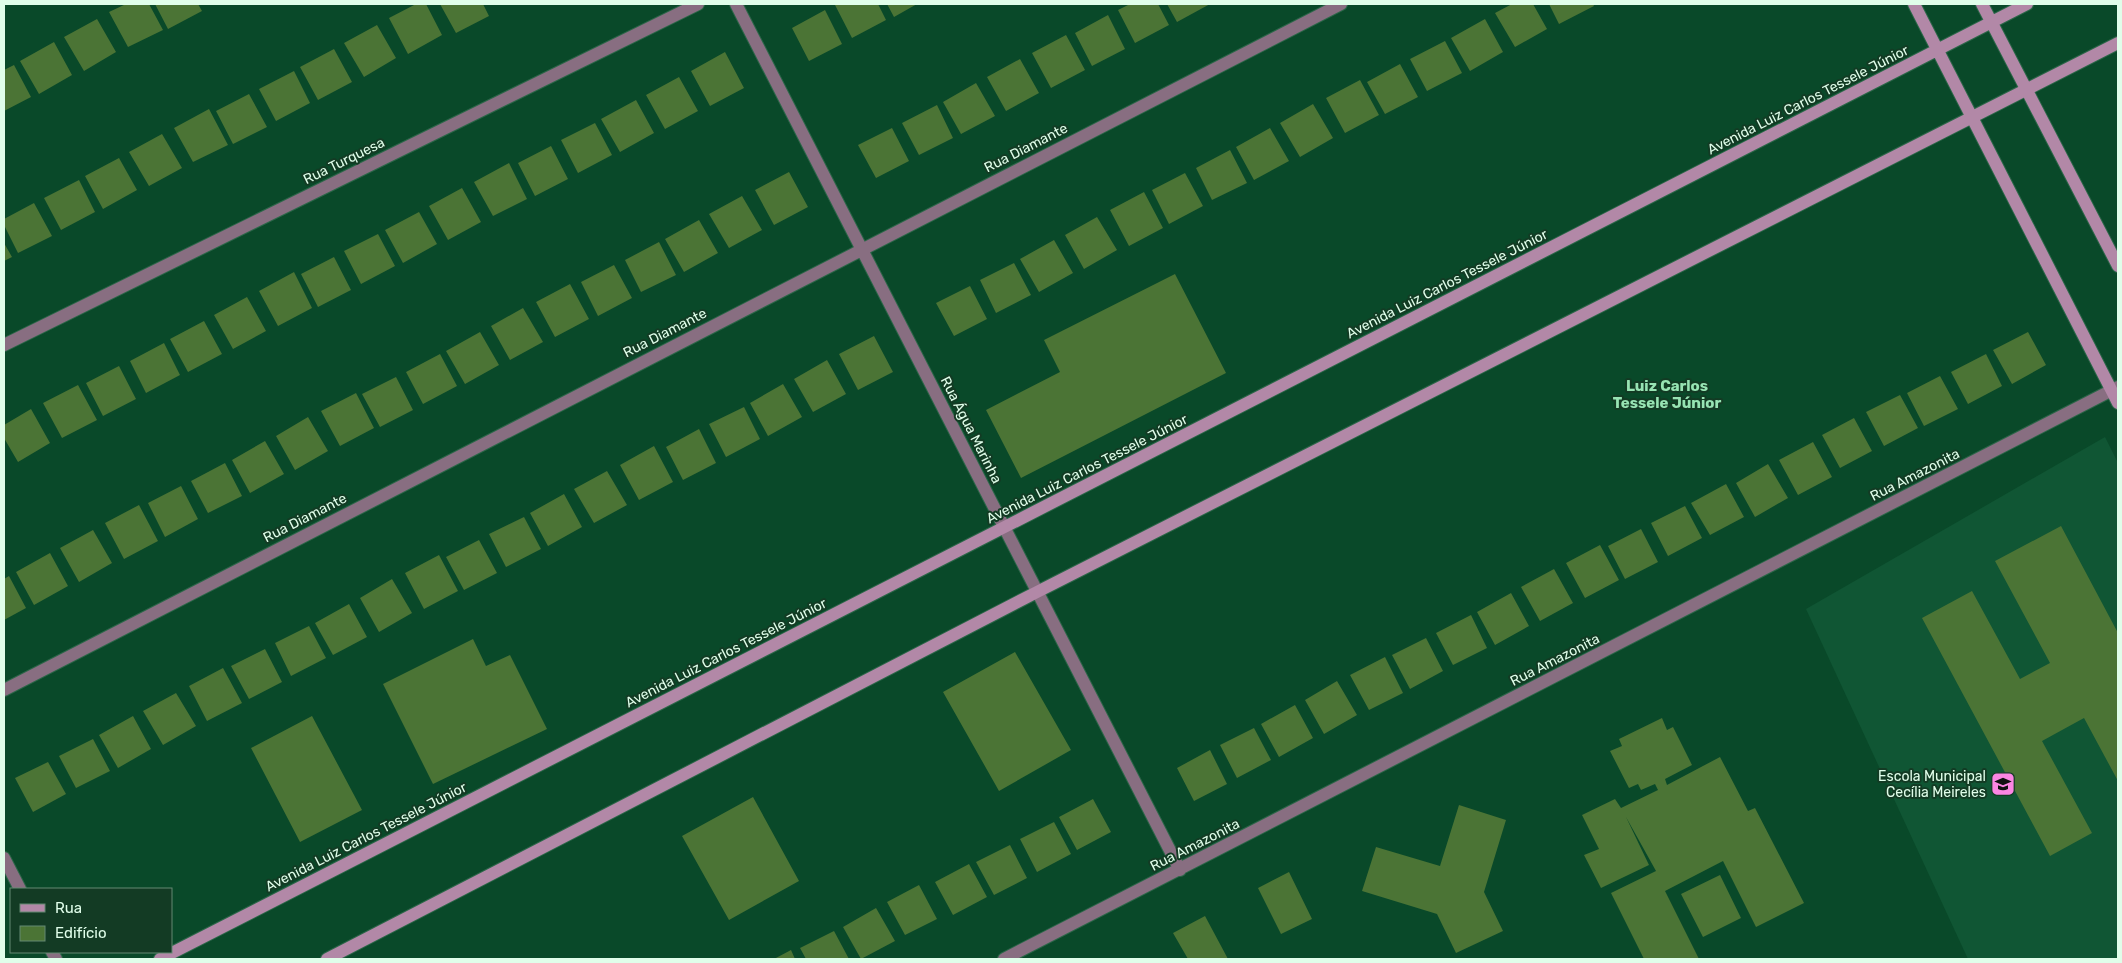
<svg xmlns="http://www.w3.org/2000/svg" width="2122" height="963" font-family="Rubik,sans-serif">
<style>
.built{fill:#105634}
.building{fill:#4b7435}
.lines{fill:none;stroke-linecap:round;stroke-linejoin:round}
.street-casing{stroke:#2b6648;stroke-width:14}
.secondary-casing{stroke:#2b6648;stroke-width:14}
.street{stroke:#886e81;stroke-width:12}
.secondary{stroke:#b288a7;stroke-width:12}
.labels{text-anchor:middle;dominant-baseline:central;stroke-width:4;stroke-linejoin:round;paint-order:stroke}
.street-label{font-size:14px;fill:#e0feea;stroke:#133b24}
.poi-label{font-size:14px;fill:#e0feea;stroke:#133b24;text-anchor:end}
.neighbourhood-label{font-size:15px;font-weight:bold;fill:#97e4b3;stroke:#133b24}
</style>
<rect width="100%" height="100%" fill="#094929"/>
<!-- built -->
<path class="built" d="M2105 437 2118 463V959H1968L1806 609Z"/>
<!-- building -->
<path class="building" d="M126 4H149L163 30 128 47 109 12Z
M155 4H198L202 11 168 29Z
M416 4H426L442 35 408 54 389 18Z
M440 4H483L489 16 456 33Z
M837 4H878L886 20 852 38 835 5Z
M887 4H917L894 17Z
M1130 4H1158L1169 25 1135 43 1118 10Z
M1167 4H1210L1177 22Z
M1512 4H1533L1547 29 1515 47 1495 13Z
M1549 4H1593L1594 6 1559 24Z
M825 10 842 44 809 61 792 28Z
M1108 15 1125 49 1092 66 1075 33Z
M97 19 116 52 84 71 64 37Z
M1485 19 1503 52 1470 71 1451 38Z
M377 25 396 58 364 77 344 43Z
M1066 35 1085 70 1051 88 1032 53Z
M1445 41 1462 73 1427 91 1410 59Z
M54 42 72 75 39 94 20 61Z
M334 49 352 82 318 100 300 67Z
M725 52 744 88 710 106 691 71Z
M1020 59 1039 93 1006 111 987 77Z
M1400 64 1418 97 1385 114 1367 82Z
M14 65 31 97 4 111V70Z
M294 71 310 103 276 121 259 89Z
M679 77 698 111 665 129 646 95Z
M1360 80 1379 115 1345 133 1326 98Z
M976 83 995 116 961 134 943 102Z
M249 94 267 127 233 144 216 111Z
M636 100 654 133 620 152 601 119Z
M1313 104 1333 138 1300 157 1280 123Z
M937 105 953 138 919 155 902 123Z
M209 109 228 145 193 162 174 128Z
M595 123 612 155 578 173 561 140Z
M892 128 909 161 876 178 858 145Z
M1270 128 1289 161 1254 180 1236 147Z
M162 134 182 168 149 186 129 152Z
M551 146 568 179 535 196 518 163Z
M1230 150 1247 183 1212 200 1196 168Z
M119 158 137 190 103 209 85 176Z
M509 163 527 199 493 216 474 182Z
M789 172 808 207 774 225 755 190Z
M1185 173 1203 206 1169 224 1152 190Z
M79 180 95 212 61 230 44 198Z
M462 188 481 222 448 240 429 206Z
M1144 192 1163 228 1129 246 1110 210Z
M742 196 762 230 729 248 709 214Z
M34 203 52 236 18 253 4 225V219Z
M419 212 437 244 403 263 385 230Z
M1097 217 1117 250 1084 269 1065 235Z
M699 220 718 253 684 272 665 239Z
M378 234 395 266 361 284 344 251Z
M1054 240 1073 273 1039 292 1020 259Z
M659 242 676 275 641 292 625 260Z
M4 243 12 257 4 261Z
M334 257 351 290 318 307 301 274Z
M1014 263 1031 295 996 313 980 280Z
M614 265 632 298 598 316 581 282Z
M294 272 312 308 278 326 259 291Z
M1175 274 1226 373 1021 478 986 410 1060 372 1044 340Z
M570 284 589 319 555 337 536 302Z
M970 286 987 319 954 336 936 303Z
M247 297 266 331 233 349 214 315Z
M523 308 543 342 510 360 491 326Z
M204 321 222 354 188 372 170 339Z
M480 332 499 365 465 384 446 351Z
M2028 332 2046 365 2012 384 1993 350Z
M874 336 893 372 858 390 839 354Z
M164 343 180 375 146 393 130 361Z
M440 354 457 386 423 404 406 372Z
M1986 354 2002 386 1968 404 1951 372Z
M827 360 846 394 813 412 794 379Z
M119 366 136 399 103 416 86 383Z
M1940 376 1958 409 1924 426 1907 393Z
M396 377 413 410 380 427 362 394Z
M783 384 802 417 768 436 750 403Z
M78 385 97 420 62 438 43 403Z
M356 393 374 428 340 446 321 411Z
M1900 395 1918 428 1884 446 1866 412Z
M744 407 760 439 726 457 709 424Z
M31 409 50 443 18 462 4 438V425Z
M308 417 328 451 295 470 276 436Z
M1854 418 1872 451 1840 468 1822 435Z
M699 429 716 463 683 480 666 447Z
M265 441 284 474 250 493 232 460Z
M1813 442 1832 477 1798 495 1779 460Z
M654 446 673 482 639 500 620 465Z
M225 463 242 496 208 513 191 481Z
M1768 464 1788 498 1755 517 1736 483Z
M607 471 627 505 594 523 574 489Z
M1726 484 1744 517 1710 535 1691 503Z
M181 486 198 519 165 537 148 503Z
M564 494 582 527 548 546 530 513Z
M139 505 158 541 124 559 105 523Z
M1685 506 1702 538 1668 556 1651 523Z
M524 517 541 549 506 567 489 534Z
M2061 526 2118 633V781L2084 718 2042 741 2092 833 2050 856 1922 618 1972 591 2020 679 2050 663 1995 561Z
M1641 529 1658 562 1625 579 1608 546Z
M93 530 112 563 79 582 60 548Z
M479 540 497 573 464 590 446 557Z
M1600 545 1619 580 1585 598 1566 563Z
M50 553 68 586 34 605 16 572Z
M439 555 458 591 424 609 405 573Z
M1554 569 1573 603 1540 621 1521 587Z
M9 576 26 608 4 620V579Z
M392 579 412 613 379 632 360 598Z
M1511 593 1529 626 1495 645 1477 612Z
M349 604 367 637 333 655 315 623Z
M1471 615 1487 648 1453 665 1436 633Z
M309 626 326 658 291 676 275 643Z
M1426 638 1443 671 1410 689 1392 655Z
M473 639 486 666 510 655 547 729 433 784 383 684Z
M265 649 282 682 249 699 231 666Z
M1015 652 1071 750 999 791 943 692Z
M1385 657 1403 693 1369 710 1350 675Z
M223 668 242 703 207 721 189 686Z
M1337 681 1357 715 1324 734 1305 700Z
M176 693 196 726 163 745 143 711Z
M1295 705 1313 738 1279 757 1261 724Z
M133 716 151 749 118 768 99 735Z
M312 716 362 810 300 842 251 748Z
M1662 718 1667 730 1673 727 1692 765 1665 779 1667 785 1720 757 1748 811 1755 808 1804 903 1756 927 1723 861 1665 891 1699 959H1644L1611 893 1656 871 1626 817 1649 865 1601 888 1584 855 1599 849 1582 815 1615 799 1621 808 1658 790 1655 784 1641 790 1638 784 1629 788 1610 751 1622 746 1619 739Z
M1254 728 1271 760 1237 778 1220 745Z
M93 739 110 771 76 788 59 756Z
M1210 750 1227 784 1194 801 1177 768Z
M48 762 66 794 33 812 15 778Z
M753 797 799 881 729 920 682 836Z
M1093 799 1111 832 1077 850 1059 817Z
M1459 805 1506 820 1484 892 1503 931 1456 953 1437 914 1362 891 1376 847 1440 866Z
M1054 822 1071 854 1037 872 1020 839Z
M1010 845 1027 878 994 895 976 862Z
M969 864 987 897 953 915 935 882Z
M1289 872 1312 919 1281 934 1258 888Z
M1720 875 1741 918 1703 937 1681 894Z
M919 885 937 919 905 935 887 902Z
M876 908 895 941 861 959 843 927Z
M1205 916 1228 959H1188L1173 933Z
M834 931 849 959H806L800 948Z
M791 950 795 959H774Z"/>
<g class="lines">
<!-- street casing -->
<g class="street-casing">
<path id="street" d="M736 4 1180 870
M4 345 698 4
M4 690 1341 4
M4 858 20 889
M52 952 56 959
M1004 959 2118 387"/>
</g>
<!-- secondary casing -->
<g class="secondary-casing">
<path id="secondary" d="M1914 4 2118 403
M1982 4 2118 266
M160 959 2027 4
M327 959 1037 592 2118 43"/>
</g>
<!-- street -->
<use href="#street" class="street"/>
<!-- secondary -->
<use href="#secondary" class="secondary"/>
</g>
<!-- icons -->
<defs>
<g id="school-square" transform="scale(1.25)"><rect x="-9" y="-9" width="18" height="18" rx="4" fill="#fc86e3" stroke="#133b24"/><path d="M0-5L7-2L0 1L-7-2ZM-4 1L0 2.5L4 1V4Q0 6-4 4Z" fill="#111"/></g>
</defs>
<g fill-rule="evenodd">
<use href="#school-square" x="2003" y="784"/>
</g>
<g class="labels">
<!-- street labels -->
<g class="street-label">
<text transform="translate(1808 100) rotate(-27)">Avenida Luiz Carlos Tessele Júnior</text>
<text transform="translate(1026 148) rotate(-27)">Rua Diamante</text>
<text transform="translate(344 161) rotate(-26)">Rua Turquesa</text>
<text transform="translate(1447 284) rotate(-27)">Avenida Luiz Carlos Tessele Júnior</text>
<text transform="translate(665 333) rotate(-27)">Rua Diamante</text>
<text transform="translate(971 430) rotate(63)">Rua Água Marinha</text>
<text transform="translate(1087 469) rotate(-27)">Avenida Luiz Carlos Tessele Júnior</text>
<text transform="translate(1915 475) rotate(-27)">Rua Amazonita</text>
<text transform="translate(305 518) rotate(-27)">Rua Diamante</text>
<text transform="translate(726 653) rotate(-27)">Avenida Luiz Carlos Tessele Júnior</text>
<text transform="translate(1555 660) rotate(-27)">Rua Amazonita</text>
<text transform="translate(366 837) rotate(-27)">Avenida Luiz Carlos Tessele Júnior</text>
<text transform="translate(1195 845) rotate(-27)">Rua Amazonita</text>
</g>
<!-- poi labels -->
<g class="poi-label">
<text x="1986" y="776">Escola Municipal<tspan x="1986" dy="16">Cecília Meireles</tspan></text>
</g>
<!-- neighbourhood labels -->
<g class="neighbourhood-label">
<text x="1667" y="386">Luiz Carlos<tspan x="1667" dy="17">Tessele Júnior</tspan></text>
</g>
</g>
<!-- border -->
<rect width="2122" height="963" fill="none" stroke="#e0feea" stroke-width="10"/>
<!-- legend -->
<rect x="10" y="888" width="162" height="65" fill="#133b24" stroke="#658973"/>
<rect x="20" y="904" width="25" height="8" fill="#b288a7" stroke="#658973"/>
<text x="55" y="913" font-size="15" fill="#e0feea">Rua</text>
<rect x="20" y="926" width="25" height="15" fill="#4b7435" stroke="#658973"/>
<text x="55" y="938" font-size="15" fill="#e0feea">Edifício</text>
</svg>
